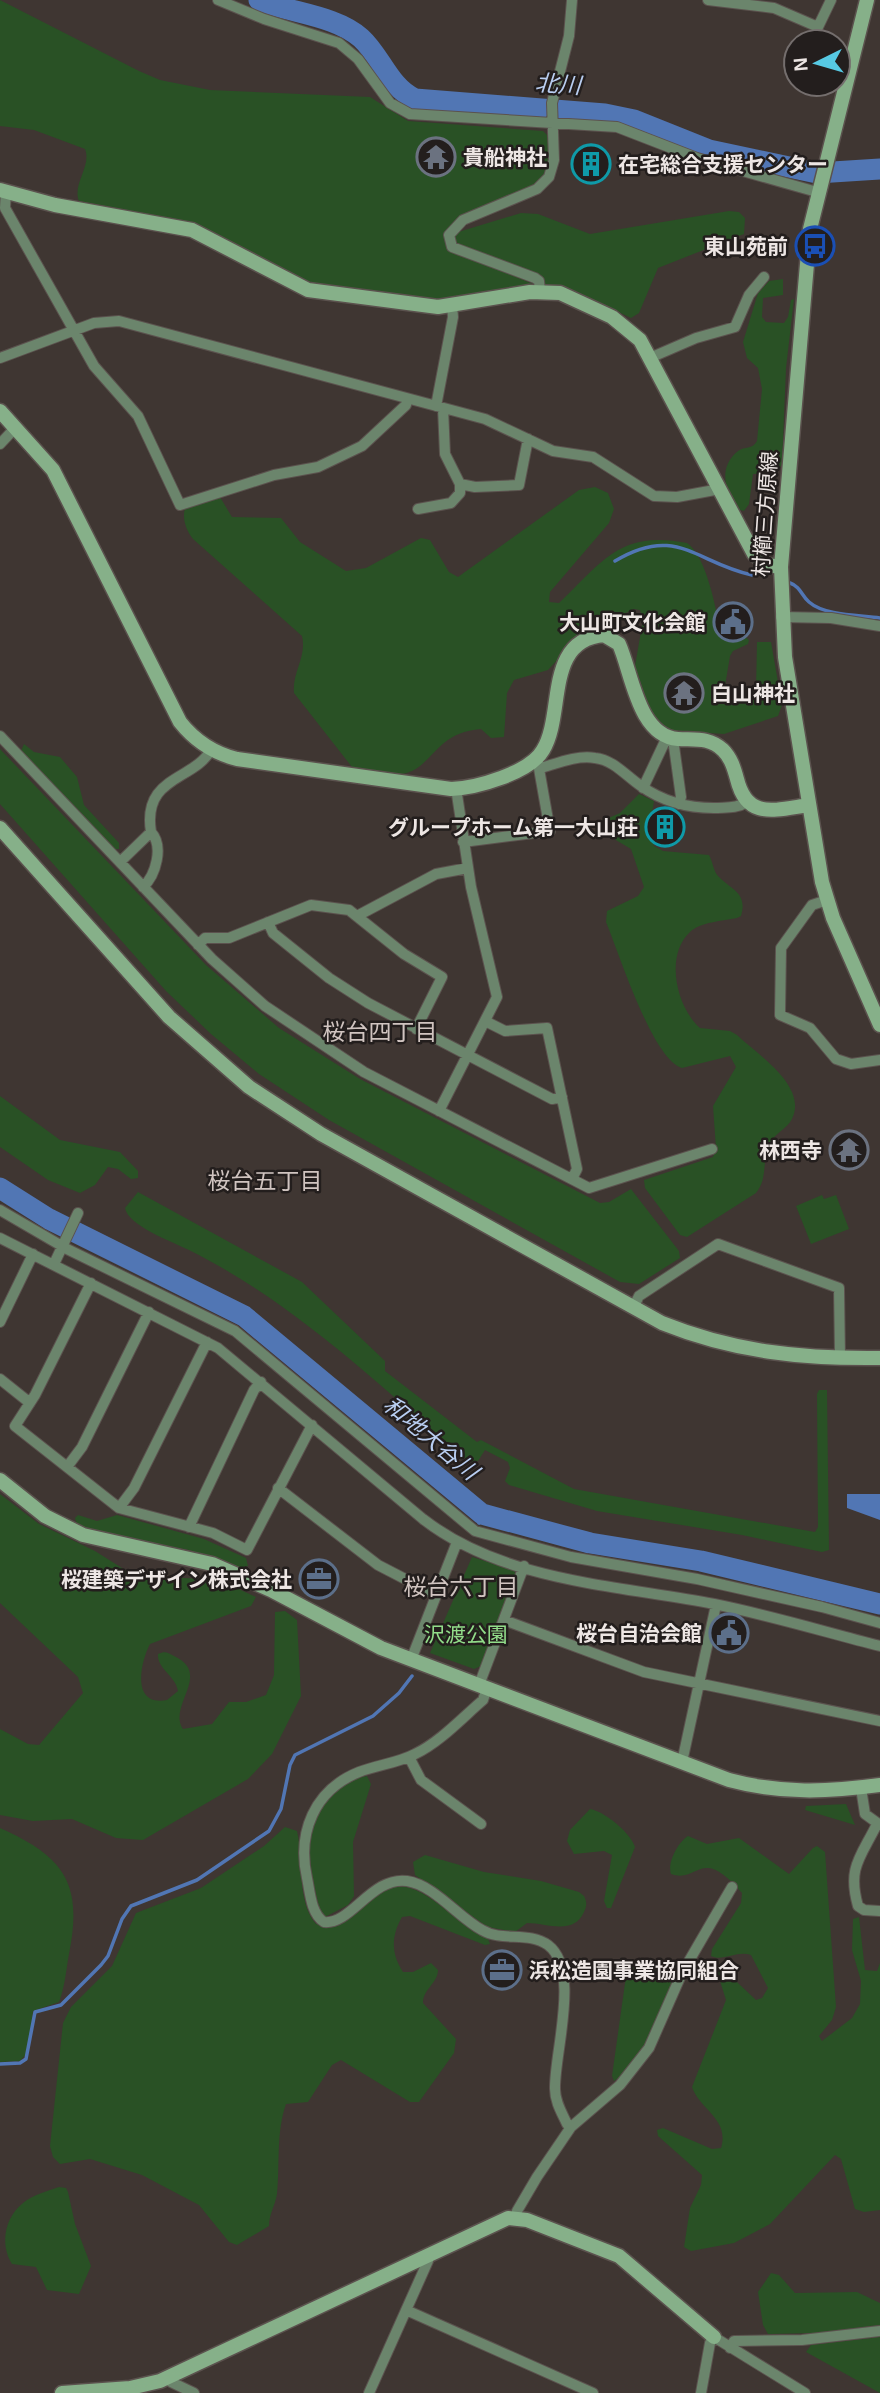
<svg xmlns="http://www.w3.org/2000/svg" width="880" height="2393" font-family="Arial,'Noto Sans JP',sans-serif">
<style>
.green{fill:#295125}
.water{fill:#5176b4}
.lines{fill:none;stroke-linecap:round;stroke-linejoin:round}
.stream{stroke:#5176b4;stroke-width:3.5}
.river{stroke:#5176b4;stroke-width:21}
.street-casing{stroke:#5b524e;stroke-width:12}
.secondary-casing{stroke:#5b524e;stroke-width:17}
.street{stroke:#6b856c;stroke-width:10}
.secondary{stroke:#86b089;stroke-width:14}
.labels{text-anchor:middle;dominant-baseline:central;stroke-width:5;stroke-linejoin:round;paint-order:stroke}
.poi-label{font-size:21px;font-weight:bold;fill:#ede6e4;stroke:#231e1d;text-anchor:end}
.street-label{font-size:21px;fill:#ede6e4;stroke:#231e1d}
.park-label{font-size:21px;fill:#92dd8a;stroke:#231e1d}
.water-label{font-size:23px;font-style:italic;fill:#b9cef1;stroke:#231e1d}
.neighbourhood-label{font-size:23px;fill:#d0c4c0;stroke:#231e1d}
</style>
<rect width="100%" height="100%" fill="#3f3632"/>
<!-- green -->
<path class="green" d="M0 0 139 71 160 80 210 90 370 97 408 121 543 131 547 135C566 212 474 189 446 234L449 249 533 284 439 300 310 284 194 223 79 201C72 184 92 166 85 149L34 130 0 126Z
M729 211 739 212 745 218 744 234 658 268 639 313 631 318 573 290 544 284 454 244 452 237 455 233 521 213 538 214 590 234Z
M783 279V295L763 298 762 317 766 322 784 323 788 317 791 300 794 299 786 368 782 464 776 473 753 474 749 504 744 511 740 510C725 493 717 468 738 451 745 446 752 450 757 441L762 389 758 368 747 358 743 342 758 293 769 281Z
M595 487 608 493 614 509 609 523 550 592 549 602 559 603C603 561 620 530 687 543 706 555 717 611 720 634L743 635 749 640 748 644 733 651 730 656 724 692C731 700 748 697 756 690L757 642H771L782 705 778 716 724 734 666 730 652 716 635 666 643 620 640 610 634 609 580 635 548 670 514 680 507 693 504 737 491 738 481 729C437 732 433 765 407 773 390 778 368 772 352 767L294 693C292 672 307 657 302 636L193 539C186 530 181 517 186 506L220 497 232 517 281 518 300 542 346 571 366 568 421 538 430 540 449 572 458 577 579 490Z
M24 744 34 752 60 757 77 777 84 805 119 843V849H114L21 751Z
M0 749 206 965 279 1028 360 1079 600 1203 609 1202 631 1189 679 1251 680 1258 639 1284 620 1282 329 1120 259 1074 211 1034 166 991 0 804Z
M639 794 654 801 649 832 654 846 663 851 709 855C713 862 713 870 718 876 731 890 748 892 741 916L737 918C723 921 700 922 690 932 664 956 677 1008 700 1028L730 1031 737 1035C758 1055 808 1086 792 1119 787 1129 775 1133 770 1143 761 1159 769 1177 756 1193L687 1237 680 1235 645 1188 644 1180 713 1157 716 1148 713 1106 736 1067 730 1056 682 1068C652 1059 619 953 606 922L607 911 638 896 644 887 631 849 604 833 602 821 620 813Z
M0 1096 60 1140 120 1152 138 1171V1178L131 1179 118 1169 108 1167 95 1185 80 1193 48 1180 0 1147Z
M138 1192 302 1282 385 1361V1371L477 1442 481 1440 574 1489 815 1532 818 1527 817 1394 819 1390H827L829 1550 822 1552 742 1535 597 1511 509 1485 505 1481 510 1468 508 1462 485 1450 478 1461 469 1462C380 1386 295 1303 189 1250 173 1242 128 1226 125 1208Z
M822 1195 824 1199 836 1195 849 1229 811 1244 796 1206Z
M0 1494 39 1524 95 1551 133 1575 219 1580 256 1597 251 1606 150 1644C140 1663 131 1707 167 1700L178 1691C176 1676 157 1669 158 1654 165 1651 167 1652 174 1656 213 1674 167 1706 183 1729L212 1724 229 1702H246L266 1695 274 1675 275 1612 285 1611 297 1620 301 1696 272 1754 248 1779 143 1840 116 1838 72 1819 33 1821 0 1815V1729L28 1744 39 1745 83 1693 78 1677 0 1603Z
M78 1515 97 1521 117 1515 204 1539 246 1558 248 1566 240 1568 189 1550 113 1536 77 1525 75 1518Z
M472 1557 514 1570 516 1575 481 1666 474 1669 430 1653Z
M367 1776 371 1784 353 1842 354 1896 348 1905 325 1917 320 1911C311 1872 298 1830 330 1797 340 1787 352 1778 367 1776Z
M846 1804 855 1825 805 1810 806 1806Z
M590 1809C604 1811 631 1833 635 1847L611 1908H607L604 1901 612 1855 604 1851 574 1854 567 1841 570 1830Z
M285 1827 297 1831C304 1859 296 1900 316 1924L335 1927C353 1915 369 1897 388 1888 419 1875 460 1927 488 1939L490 1944 485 1945 410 1916 402 1917C391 1936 391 1954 403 1972H413L431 1963 438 1970C438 1983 423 1989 423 2003L456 2039 454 2053 419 2102H410L341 2060 332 2065 308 2102 286 2104C276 2132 280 2164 277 2194 275 2206 269 2214 269 2226L237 2245 229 2242 199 2205 142 2175 90 2159 60 2164 53 2157 50 2146 63 2023 71 2007 112 1966 136 1913 201 1888 264 1846Z
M0 1828C65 1857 83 1884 69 1954 66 1970 65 1987 59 2002L33 2011 28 2052 20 2061 0 2062Z
M688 1836 707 1844 739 1838 789 1874 813 1848 817 1846 825 1852 836 2007 832 2020 819 2036 822 2041 852 2018 860 2004 861 1981 852 1950 853 1919 859 1917 865 1970 877 1971 880 1963V2210L864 2212 855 2209 841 2159 835 2155 770 2224 734 2243 691 2251 684 2247 690 2208 701 2185 702 2175 658 2136 657 2130 663 2128 712 2149 721 2148C730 2119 699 2109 692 2087L726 2000 716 1968 721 1967 756 2000 762 1998 768 1988 751 1955C737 1950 723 1962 711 1956L712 1949 741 1903 742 1893C700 1844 699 1884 671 1874 667 1863 678 1842 688 1836Z
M425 1855 484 1872 541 1881 579 1892 584 1896C587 1902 587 1906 584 1912 573 1936 547 1923 527 1923L515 1932 487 1927 415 1875 413 1862Z
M635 1960 671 1971C679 1991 633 2073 614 2081L612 2076 627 1969Z
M59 2187 66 2188 68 2192 75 2224 91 2266 79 2294 47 2290 36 2267 12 2264C0 2245 4 2218 23 2203 32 2195 48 2191 59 2187Z
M771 2273 779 2275 795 2293 857 2292 880 2303V2325L815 2333 768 2334 763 2325 758 2292Z
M880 2337V2393L806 2352 811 2345Z"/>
<!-- water -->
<path class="water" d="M847 1494H880V1520L847 1508Z"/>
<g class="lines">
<!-- stream -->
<path class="stream" d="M615 561C677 524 696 563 752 575
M790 583C801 587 801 595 809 602 825 616 860 615 880 618
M479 1523 484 1515
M0 2064 20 2063 26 2059 35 2012 61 2005 101 1965 108 1956 122 1919 131 1906 197 1880 269 1831 281 1809 290 1765 295 1755 373 1716 399 1693 412 1676"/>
<!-- river -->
<path class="river" d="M259 0C290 13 335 15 361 38 381 56 389 87 415 99L605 114 634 120 709 150 817 173 880 169
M0 1188 49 1219 244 1316 482 1514 590 1543 701 1561 880 1604"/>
<!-- street casing -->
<g class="street-casing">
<path id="street" d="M218 0 264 19 339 43 358 59 390 103 410 114 617 127 697 158 817 192
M708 0 774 8 818 27 831 0
M6 192 5 208 94 366 138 416 180 505 274 475 318 467 362 446 406 405 407 399
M540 291 539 281 535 278 452 247 449 235 463 220 537 189 549 177 554 160 552 103 569 36 572 0
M652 357 696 338 735 327 749 295 764 277
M0 358 94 323 119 321 485 419 553 451 593 457 654 496 677 497 720 489
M436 406 453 317 452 306
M0 444 16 427
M460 484 475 487 519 485 528 439
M418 509 451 503 460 493V484L445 454 443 408
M781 617 831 618 880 626
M0 736 212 959 265 1006 364 1072 589 1188 712 1149
M673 739 681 797 679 804
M541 768C558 763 577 755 595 758 614 760 626 776 641 786 662 801 688 808 714 808 725 807 736 809 745 803
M643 788 667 737
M463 842 550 831 538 763
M120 862 151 832C142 776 193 781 211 750
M143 887C156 875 164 846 151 832
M827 900 812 905 781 948 780 1015 810 1028 836 1059 851 1064 880 1060
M357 916 436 874 468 868
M268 922 273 933 329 978 368 1003 552 1099 562 1097
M198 945 205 938H229L311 905 349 910 404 954 442 977 416 1029
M485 1021 505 1031 547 1028 577 1169 572 1179
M439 1111 497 997 471 887 456 788
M0 1210 67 1249 235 1331 475 1531 571 1557 697 1579 822 1607 880 1623
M0 1238 218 1348 423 1519C504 1582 617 1585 714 1604 769 1615 825 1632 880 1646
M54 1264 78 1213
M91 1283 35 1395 15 1426 119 1508 213 1533 247 1550 312 1425
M633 1308 639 1296 718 1244 839 1288 840 1358
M0 1322 33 1254
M0 1379 30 1403
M67 1467 82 1447 149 1312
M278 1488 378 1565 436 1595
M119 1508 134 1488 207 1342
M189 1527 254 1390 261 1382
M504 1620 644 1672 880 1721
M411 1660 457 1542
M479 1685 524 1566
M487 1688 483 1700C462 1718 440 1742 415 1754 398 1763 377 1765 359 1772 314 1790 297 1833 307 1878 310 1892 311 1914 324 1922 351 1925 372 1876 407 1881 434 1885 458 1917 482 1930 502 1942 529 1931 548 1945 581 1970 554 2053 555 2089 555 2102 562 2113 567 2124L571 2127
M409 1757 421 1780 481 1824
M682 1762 716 1605
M861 1788 865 1814 880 1825
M877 1824C861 1857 847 1867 858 1906L864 1910 880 1911
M517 2217V2211L537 2177 571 2127 620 2085 649 2048 682 1973 732 1887
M406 2310 593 2393
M730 2348 734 2341 802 2340 880 2331
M168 2377 171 2382 194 2393
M369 2393 428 2261 425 2256
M701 2393 710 2343 714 2337 805 2393"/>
</g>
<!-- secondary casing -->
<g class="secondary-casing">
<path id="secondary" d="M867 0 810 229 781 567 785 657 822 882 833 918 880 1025
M0 190 55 205 192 230 308 290 438 307 530 292 560 293 612 317 640 340 754 554 767 565 781 567
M0 411 53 470 180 722C195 741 213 753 237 759L451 789C476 788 530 773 543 750 565 714 544 640 604 635L619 644C632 673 638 736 678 739 695 740 709 737 723 750 731 758 734 768 737 779 747 820 774 810 809 805
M0 828 169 1017 249 1087 321 1134 662 1323C734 1352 803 1359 880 1358
M0 1480 45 1516 83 1535 212 1564 271 1590 381 1648 729 1780C781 1794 828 1792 880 1785
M62 2393 130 2388 160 2381 508 2218 527 2220 619 2256 714 2337"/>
</g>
<!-- street -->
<use href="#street" class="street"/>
<!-- secondary -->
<use href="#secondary" class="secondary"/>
</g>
<!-- icons -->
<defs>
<g id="temple-ring" transform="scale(2.0125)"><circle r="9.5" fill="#231e1d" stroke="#6b7280" stroke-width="1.5"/><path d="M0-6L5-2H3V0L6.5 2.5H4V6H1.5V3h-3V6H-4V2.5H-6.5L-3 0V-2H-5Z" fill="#6b7280"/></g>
<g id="building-ring" transform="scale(2.0125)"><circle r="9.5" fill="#231e1d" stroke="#0f9aa8" stroke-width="1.5"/><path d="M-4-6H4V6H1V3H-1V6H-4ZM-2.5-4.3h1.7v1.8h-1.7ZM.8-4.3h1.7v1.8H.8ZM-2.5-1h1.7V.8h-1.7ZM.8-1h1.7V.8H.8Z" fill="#0f9aa8"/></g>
<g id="bus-ring" transform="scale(2.0125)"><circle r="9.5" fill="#231e1d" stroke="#1a4fb4" stroke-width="1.5"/><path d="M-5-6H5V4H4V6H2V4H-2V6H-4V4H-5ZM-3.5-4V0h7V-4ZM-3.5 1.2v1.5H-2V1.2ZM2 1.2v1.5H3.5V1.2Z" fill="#1a4fb4"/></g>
<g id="civic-ring" transform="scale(2.0125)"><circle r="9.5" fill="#231e1d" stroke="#5c6f8a" stroke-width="1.5"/><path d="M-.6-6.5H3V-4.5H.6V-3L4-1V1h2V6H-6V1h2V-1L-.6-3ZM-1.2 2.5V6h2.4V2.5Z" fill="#5c6f8a"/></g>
<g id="office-ring" transform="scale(2.0125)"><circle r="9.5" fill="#231e1d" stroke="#5c6f8a" stroke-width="1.5"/><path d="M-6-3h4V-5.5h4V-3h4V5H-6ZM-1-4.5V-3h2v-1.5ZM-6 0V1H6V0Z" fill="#5c6f8a"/></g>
</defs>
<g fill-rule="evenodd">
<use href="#temple-ring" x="436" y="157"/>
<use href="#building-ring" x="591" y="164"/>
<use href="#bus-ring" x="815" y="246"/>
<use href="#civic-ring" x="733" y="622"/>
<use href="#temple-ring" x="684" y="693"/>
<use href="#building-ring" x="665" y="827"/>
<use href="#temple-ring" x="849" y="1150"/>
<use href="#office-ring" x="319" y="1579"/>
<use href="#civic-ring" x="729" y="1633"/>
<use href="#office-ring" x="502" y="1970"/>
</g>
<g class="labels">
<!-- poi labels -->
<g class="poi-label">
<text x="463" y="157" text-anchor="start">貴船神社</text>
<text x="618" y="164" text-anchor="start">在宅総合支援センター</text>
<text x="788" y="246">東山苑前</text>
<text x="706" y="622">大山町文化会館</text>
<text x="711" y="693" text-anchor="start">白山神社</text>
<text x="638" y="827">グループホーム第一大山荘</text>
<text x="822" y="1150">林西寺</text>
<text x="292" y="1579">桜建築デザイン株式会社</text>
<text x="702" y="1633">桜台自治会館</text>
<text x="529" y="1970" text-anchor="start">浜松造園事業協同組合</text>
</g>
<!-- street labels -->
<g class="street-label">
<text transform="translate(765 514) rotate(-86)">村櫛三方原線</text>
</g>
<!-- park labels -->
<g class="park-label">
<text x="466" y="1634">沢渡公園</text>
</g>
<!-- water labels -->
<g class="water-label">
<text transform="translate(558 84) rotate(4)">北川</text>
<text transform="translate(431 1438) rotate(40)">和地大谷川</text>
</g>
<!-- neighbourhood labels -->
<g class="neighbourhood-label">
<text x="380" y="1032">桜台四丁目</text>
<text x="265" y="1181">桜台五丁目</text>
<text x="461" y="1587">桜台六丁目</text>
</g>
</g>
<!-- north arrow -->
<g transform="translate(817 63) rotate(265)"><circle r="33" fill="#231e1d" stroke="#746e6d" stroke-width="2"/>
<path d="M0-5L12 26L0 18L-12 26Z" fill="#57c9e3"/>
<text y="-10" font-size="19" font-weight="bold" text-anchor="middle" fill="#ede6e4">N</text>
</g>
</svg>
